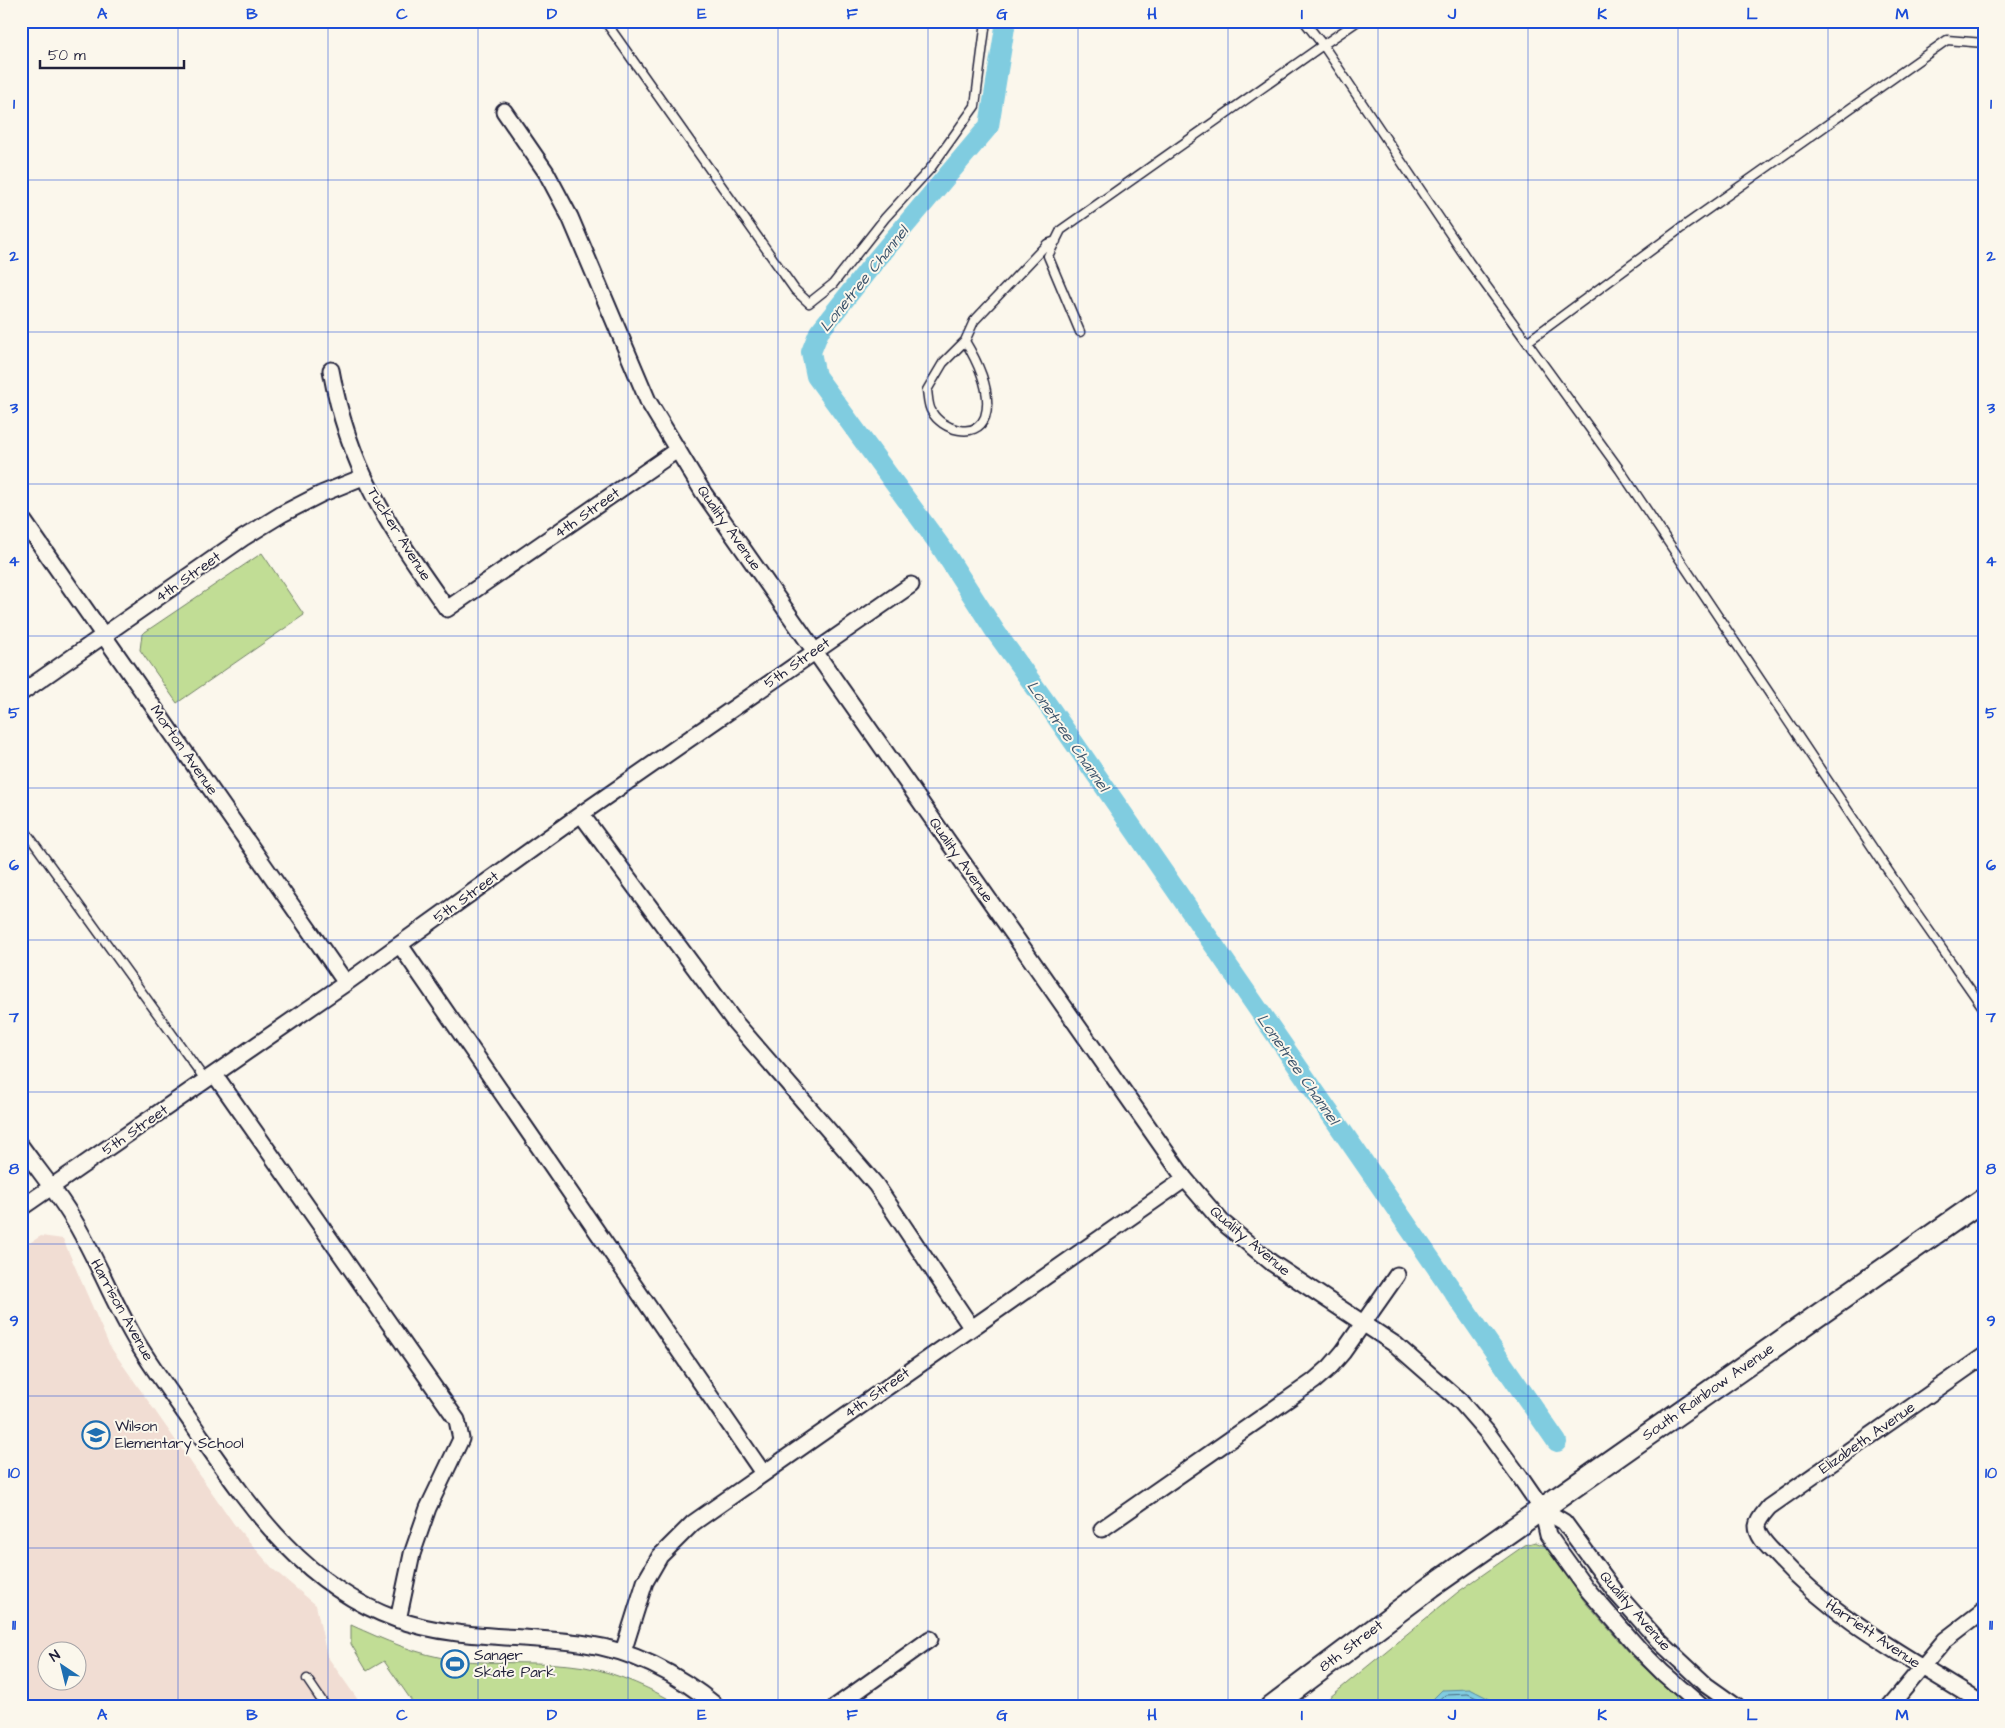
<svg xmlns="http://www.w3.org/2000/svg" width="2005" height="1728" font-family="'Architects Daughter',sans-serif">
<style>
.built{fill:#f1ddd3;fill-rule:evenodd}
.green{fill:#c1dd95;stroke:#728068}
.water{fill:#80cce0;stroke:#5a889e}
.lines{fill:none;stroke-linecap:round;stroke-linejoin:round}
.shore{stroke:#48667d;stroke-width:1}
.canal{stroke:#80cce0;stroke-width:20}
.lane-casing{stroke:#22223b;stroke-width:11}
.street-casing{stroke:#22223b;stroke-width:19}
.secondary-casing{stroke:#22223b;stroke-width:25}
.lane{stroke:#fbf7ec;stroke-width:8}
.street{stroke:#fbf7ec;stroke-width:15}
.secondary{stroke:#fbf7ec;stroke-width:21}
.grid{fill:none;stroke:#1d4ed8;stroke-width:1;stroke-opacity:0.55}
.labels{text-anchor:middle;dominant-baseline:central;stroke-width:4;stroke-linejoin:round;paint-order:stroke}
.street-label{font-size:15px;fill:#22223b;stroke:#fbf7ec}
.poi-label{font-size:15px;fill:#22223b;stroke:#fbf7ec;text-anchor:start}
.water-label{font-size:16px;font-style:italic;fill:#3e556d;stroke:#fbf7ec}
.neatline{fill:none;stroke:#1d4ed8;stroke-width:2}
.grid-label{font-size:16px;text-anchor:middle;font-weight:bold;fill:#1d4ed8}
</style>
<rect width="100%" height="100%" fill="#fbf7ec"/>
<filter id="ink" filterUnits="userSpaceOnUse"><feTurbulence type="fractalNoise" baseFrequency=".02" numOctaves="2"/><feDisplacementMap in="SourceGraphic" scale="10" xChannelSelector="R" yChannelSelector="G"/><feConvolveMatrix kernelMatrix="1 2 1 2 8 2 1 2 1" color-interpolation-filters="sRGB"/></filter>
<g filter="url(#ink)">
<!-- built -->
<path class="built" d="M41 1236 63 1239 109 1345 234 1524 274 1570 316 1605 327 1656 363 1707H21V1248ZM48 1650H78V1680H48Z"/>
<!-- green -->
<path class="green" d="M262 553 304 615 177 703 140 650 142 634Z
M1535 1542 1547 1547 1585 1602 1635 1659 1688 1707H1505L1442 1690 1425 1707H1318L1458 1592 1525 1545Z
M351 1625C384 1640 418 1655 455 1660 498 1665 542 1660 585 1667 618 1673 654 1690 683 1707H416L384 1661 367 1671 351 1644Z"/>
<!-- water -->
<path class="water" d="M1470 1689 1505 1707H1425L1442 1690Z"/>
<g class="lines">
<!-- shore -->
<path class="shore" d="M1432 1707 1445 1695 1468 1694 1496 1707"/>
<!-- canal -->
<path class="canal" d="M1006 21 989 126 872 265 819 332 811 352 816 376 941 547 995 631 1050 708 1557 1442"/>
<!-- lane casing -->
<g class="lane-casing">
<path id="lane" d="M605 21 795 290 809 303 833 284 885 218 930 169 975 106 986 21
M1304 21 1323 45 1358 21
M1080 332 1048 256 1061 230 1323 45 1469 262 1620 470 1909 902 1984 1009
M965 341C977 361 993 393 985 417 976 441 941 429 932 412 928 407 928 396 927 390L943 363 965 341 974 321 1047 244 1056 241
M1527 342 1684 226 1947 40 1984 43
M21 825 206 1081
M307 1679 326 1707"/>
</g>
<!-- street casing -->
<g class="street-casing">
<path id="street" d="M504 111 546 172 570 217 648 401 703 492 1185 1179 1221 1221 1272 1263 1396 1345 1460 1401 1487 1432 1520 1477 1542 1509 1548 1535 1587 1589 1640 1650 1663 1673 1702 1707
M331 370C349 471 390 528 447 609L677 450
M21 517 346 983
M21 693 243 538 282 514 321 494 363 477
M581 814 734 1021 876 1185 971 1327
M400 945 763 1473
M215 1075 457 1420 461 1439 428 1508 412 1554 398 1620
M21 1146C41 1174 65 1202 81 1233 101 1269 116 1308 138 1344 157 1375 180 1405 200 1435 253 1511 305 1586 396 1619 457 1641 522 1634 586 1644 635 1651 679 1675 718 1707
M21 1208 346 983 581 814 911 585
M1984 1356 1769 1507C1765 1512 1758 1519 1757 1526 1757 1538 1771 1549 1778 1557 1836 1621 1912 1659 1984 1705
M1542 1509 1564 1522 1617 1594 1658 1640 1706 1685 1737 1707
M1102 1529 1314 1381 1330 1367 1343 1352 1397 1275
M623 1652 645 1582 660 1556 693 1523 1185 1179
M835 1707 930 1639
M1889 1707 1945 1640 1984 1610"/>
</g>
<!-- secondary casing -->
<g class="secondary-casing">
<path id="secondary" d="M1271 1707 1432 1586 1984 1199"/>
</g>
<!-- lane -->
<use href="#lane" class="lane"/>
<!-- street -->
<use href="#street" class="street"/>
<!-- secondary -->
<use href="#secondary" class="secondary"/>
</g>
</g>
<!-- grid -->
<path class="grid" d="M178 21V1707M328 21V1707M478 21V1707M628 21V1707M778 21V1707M928 21V1707M1078 21V1707M1228 21V1707M1378 21V1707M1528 21V1707M1678 21V1707M1828 21V1707M21 180H1984M21 332H1984M21 484H1984M21 636H1984M21 788H1984M21 940H1984M21 1092H1984M21 1244H1984M21 1396H1984M21 1548H1984"/>
<!-- icons -->
<defs>
<g id="school-ring" transform="scale(1.4375)"><circle r="9.5" fill="#fbf7ec" stroke="#1f6fb2" stroke-width="1.5"/><path d="M0-5L7-2L0 1L-7-2ZM-4 1L0 2.5L4 1V4Q0 6-4 4Z" fill="#1f6fb2"/></g>
<g id="stadium-ring" transform="scale(1.4375)"><circle r="9.5" fill="#fbf7ec" stroke="#1f6fb2" stroke-width="1.5"/><path d="M0-5a6.5 5 0 1 0 0 10a6.5 5 0 1 0 0-10ZM-3.5-1.8h7v3.6h-7Z" fill="#1f6fb2"/></g>
</defs>
<g fill-rule="evenodd">
<use href="#school-ring" x="96" y="1435"/>
<use href="#stadium-ring" x="455" y="1664"/>
</g>
<g class="labels">
<!-- street labels -->
<g class="street-label">
<text transform="translate(587 513) rotate(-35)">4th Street</text>
<text transform="translate(729 528) rotate(55)">Quality Avenue</text>
<text transform="translate(399 534) rotate(58)">Tucker Avenue</text>
<text transform="translate(188 577) rotate(-35)">4th Street</text>
<text transform="translate(797 663) rotate(-35)">5th Street</text>
<text transform="translate(184 750) rotate(55)">Morton Avenue</text>
<text transform="translate(961 860) rotate(55)">Quality Avenue</text>
<text transform="translate(466 897) rotate(-36)">5th Street</text>
<text transform="translate(135 1130) rotate(-35)">5th Street</text>
<text transform="translate(1250 1241) rotate(40)">Quality Avenue</text>
<text transform="translate(122 1310) rotate(61)">Harrison Avenue</text>
<text transform="translate(1708 1392) rotate(-35)">South Rainbow Avenue</text>
<text transform="translate(877 1393) rotate(-35)">4th Street</text>
<text transform="translate(1867 1438) rotate(-35)">Elizabeth Avenue</text>
<text transform="translate(1635 1611) rotate(49)">Quality Avenue</text>
<text transform="translate(1873 1634) rotate(34)">Harriett Avenue</text>
<text transform="translate(1351 1646) rotate(-37)">8th Street</text>
</g>
<!-- poi labels -->
<g class="poi-label">
<text x="115" y="1426">Wilson<tspan x="115" dy="17">Elementary School</tspan></text>
<text x="474" y="1655">Sanger<tspan x="474" dy="17">Skate Park</tspan></text>
</g>
<!-- water labels -->
<g class="water-label">
<text transform="translate(864 279) rotate(-51)">Lonetree Channel</text>
<text transform="translate(1068 736) rotate(55)">Lonetree Channel</text>
<text transform="translate(1298 1069) rotate(55)">Lonetree Channel</text>
</g>
</g>
<!-- margin -->
<rect width="2005" height="1728" fill="none" stroke="#fbf7ec" stroke-width="55"/>
<!-- north arrow -->
<g transform="translate(62 1666) rotate(325)"><circle r="24" fill="#fbf7ec" stroke="#a4a2a5"/>
<path d="M0-4L9 19L0 12L-9 19Z" fill="#1f6fb2"/>
<text y="-8" font-size="14" font-weight="bold" text-anchor="middle" fill="#22223b">N</text>
</g>
<!-- scale -->
<path d="M40 60v8h144v-8" fill="none" stroke="#22223b" stroke-width="2.5"/>
<text x="48" y="60" font-size="15" fill="#22223b" stroke="#fbf7ec" stroke-width="4" paint-order="stroke">50 m</text>
<rect x="28" y="28" width="1950" height="1672" class="neatline"/>
<g class="grid-label">
<text x="102" y="19">A</text>
<text x="252" y="19">B</text>
<text x="402" y="19">C</text>
<text x="552" y="19">D</text>
<text x="702" y="19">E</text>
<text x="852" y="19">F</text>
<text x="1002" y="19">G</text>
<text x="1152" y="19">H</text>
<text x="1302" y="19">I</text>
<text x="1452" y="19">J</text>
<text x="1602" y="19">K</text>
<text x="1752" y="19">L</text>
<text x="1902" y="19">M</text>
<text x="14" y="109">1</text>
<text x="1991" y="109">1</text>
<text x="14" y="261">2</text>
<text x="1991" y="261">2</text>
<text x="14" y="413">3</text>
<text x="1991" y="413">3</text>
<text x="14" y="566">4</text>
<text x="1991" y="566">4</text>
<text x="14" y="718">5</text>
<text x="1991" y="718">5</text>
<text x="14" y="870">6</text>
<text x="1991" y="870">6</text>
<text x="14" y="1022">7</text>
<text x="1991" y="1022">7</text>
<text x="14" y="1174">8</text>
<text x="1991" y="1174">8</text>
<text x="14" y="1326">9</text>
<text x="1991" y="1326">9</text>
<text x="14" y="1478">10</text>
<text x="1991" y="1478">10</text>
<text x="14" y="1630">11</text>
<text x="1991" y="1630">11</text>
<text x="102" y="1720">A</text>
<text x="252" y="1720">B</text>
<text x="402" y="1720">C</text>
<text x="552" y="1720">D</text>
<text x="702" y="1720">E</text>
<text x="852" y="1720">F</text>
<text x="1002" y="1720">G</text>
<text x="1152" y="1720">H</text>
<text x="1302" y="1720">I</text>
<text x="1452" y="1720">J</text>
<text x="1602" y="1720">K</text>
<text x="1752" y="1720">L</text>
<text x="1902" y="1720">M</text>
</g>
</svg>
